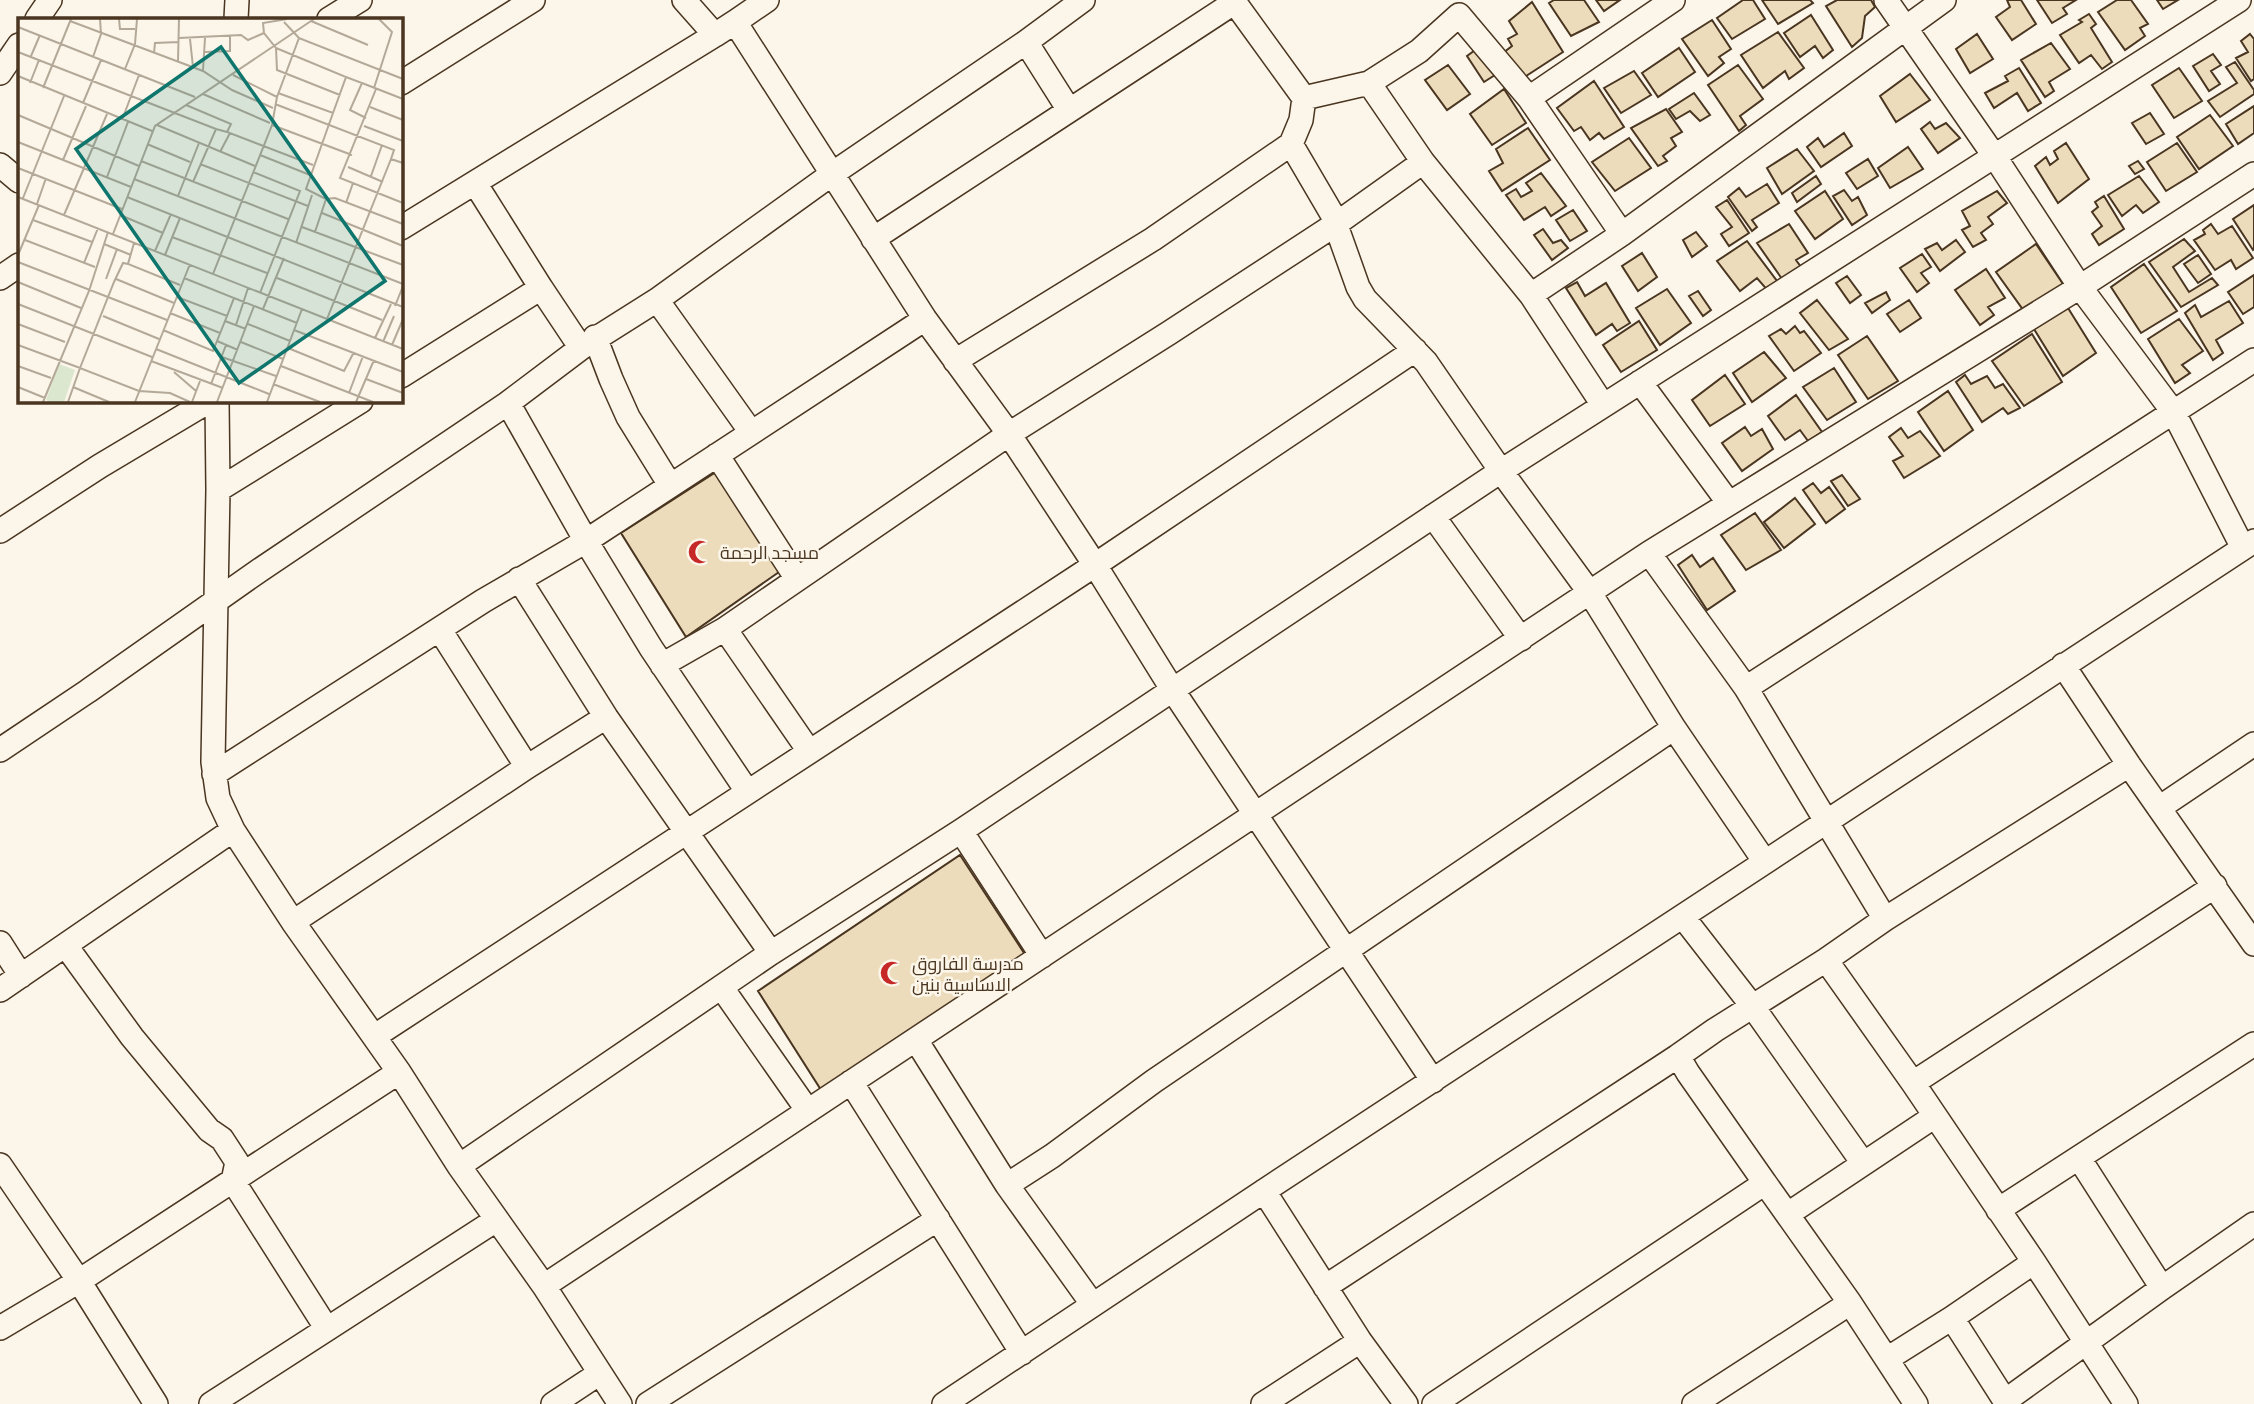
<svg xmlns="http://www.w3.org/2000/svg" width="2254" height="1404" font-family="'PT Sans Narrow',Cairo,sans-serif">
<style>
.building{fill:#ecdcbc;stroke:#4a3520;stroke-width:2}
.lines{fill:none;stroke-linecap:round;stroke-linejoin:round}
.minor-casing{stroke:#4a3520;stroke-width:26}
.minor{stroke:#fbf6e9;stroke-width:23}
.labels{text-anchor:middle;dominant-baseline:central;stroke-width:5;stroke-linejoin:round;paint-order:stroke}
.poi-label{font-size:18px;fill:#4a3520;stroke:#fbf6e9;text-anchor:start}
.inset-road{fill:none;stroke:#b4a999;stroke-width:2}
.view{fill:#0f766e;fill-opacity:0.15;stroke:#0f766e;stroke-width:3.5}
.inset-edge{fill:none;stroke:#4a3520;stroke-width:3.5}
</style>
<rect width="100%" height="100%" fill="#fbf6e9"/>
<!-- building -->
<path class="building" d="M1554 0H1584L1599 22 1571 36 1549 3Z
M1596 0H1620L1604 11Z
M1743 0H1753L1765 19 1732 39 1717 18Z
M1762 0H1810L1813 3 1778 24Z
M1837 0H1871L1875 7 1865 16 1862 38 1852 47 1826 6Z
M2007 0H2021L2036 24 2012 40 1996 17 2010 7Z
M2037 0H2076L2063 8 2067 14 2052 23Z
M2117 0H2131L2148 24 2140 28 2145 36 2125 50 2098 12Z
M2157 0H2178L2163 9Z
M1532 2 1563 52 1520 80 1503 53 1512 46 1508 39 1517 34 1509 21Z
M2089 14 2096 24 2091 28 2112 62 2102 69 2091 55 2079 63 2060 35 2082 22 2079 20Z
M1811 15 1833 50 1823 58 1815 46 1800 57 1784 33Z
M1712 20 1731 49 1719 57 1724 63 1708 76 1682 39Z
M1778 32 1804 68 1789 79 1785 71 1763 88 1741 55Z
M1977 34 1993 59 1970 73 1956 49Z
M2250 34 2254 39V79L2251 81 2236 58 2248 52 2241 41Z
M2051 43 2070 69 2049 82 2054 91 2045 97 2021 60Z
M1478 48 1495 75 1484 82 1467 56Z
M1679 48 1695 72 1658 97 1642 73Z
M2213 54 2221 65 2211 71 2220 84 2209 91 2193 66Z
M2235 62 2254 90V94L2220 117 2208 101 2237 83 2226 67Z
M1448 65 1470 94 1447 110 1425 80Z
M1738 65 1763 99 1740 116 1746 125 1739 131 1708 85Z
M2019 68 2041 103 2028 111 2017 93 1994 108 1985 93 2008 81 2005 76Z
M2179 68 2202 101 2174 118 2152 85Z
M1634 71 1651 95 1621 113 1604 88Z
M1910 74 1930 100 1896 122 1880 96Z
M1594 81 1624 127 1604 139 1599 133 1590 140 1581 127 1574 131 1557 108Z
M1504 89 1526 123 1492 145 1470 114Z
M1694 93 1710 115 1700 121 1690 111 1676 119 1669 109Z
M2254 106V133L2238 144 2226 124Z
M1666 109 1682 132 1671 138 1676 146 1663 156 1667 161 1658 166 1631 128Z
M2150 113 2164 134 2146 144 2132 123Z
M2210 115 2233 146 2199 169 2177 137Z
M1930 122 1935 129 1946 123 1960 138 1938 153 1921 129Z
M1528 128 1550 160 1502 191 1489 171 1503 163 1496 149Z
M1844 133 1852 146 1821 167 1807 147 1818 138 1824 147Z
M1629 138 1651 168 1615 191 1592 162Z
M2066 143 2089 179 2058 203 2035 166 2046 157 2050 165 2058 159 2054 151Z
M2177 143 2197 172 2166 191 2147 162Z
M1908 147 1923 169 1890 188 1878 168Z
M1797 149 1814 171 1782 194 1767 168Z
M1868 159 1878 176 1857 189 1846 173Z
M2138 161 2144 169 2135 174 2129 166Z
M1541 173 1566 206 1551 216 1545 207 1524 220 1506 195 1516 189 1521 197 1532 191 1526 183Z
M1816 176 1821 184 1797 202 1792 193Z
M2139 176 2159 202 2143 213 2136 205 2122 216 2108 195Z
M1767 184 1779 203 1752 220 1757 227 1752 231 1728 197 1739 188 1746 197Z
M1844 190 1852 201 1858 197 1867 215 1852 225 1833 196Z
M1825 191 1843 219 1815 239 1795 211Z
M1997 191 2007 203 1988 217 1993 224 1981 233 1986 240 1973 247 1962 230 1970 226 1962 211Z
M2104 196 2124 229 2099 245 2092 234 2102 226 2092 212 2098 207 2095 202Z
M1727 200 1749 233 1729 246 1721 234 1732 227 1716 207Z
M2254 205V249L2253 250 2233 219Z
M1573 210 1587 231 1570 241 1556 220Z
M1789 224 1808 253 1796 260 1801 267 1782 279 1757 243Z
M2211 224 2218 234 2232 226 2253 258 2236 269 2231 260 2215 270 2194 240 2205 234 2203 230Z
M1543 229 1553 243 1561 240 1568 248 1552 260 1534 235Z
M1696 232 1707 246 1692 257 1683 240Z
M2184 239 2195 251 2173 267 2189 292 2212 278 2218 285 2181 307 2149 262Z
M1956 240 1965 252 1940 271 1925 249 1937 243 1942 250Z
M1747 241 1780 285 1769 292 1757 278 1740 291 1717 261Z
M2036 244 2063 284 2024 311 1996 272Z
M1642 253 1657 277 1638 291 1622 266Z
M1922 254 1931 267 1921 273 1929 283 1917 292 1900 268Z
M2198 255 2211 274 2198 283 2184 264Z
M2144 264 2177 311 2141 333 2111 287Z
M1986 269 2005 298 1988 307 1994 315 1980 325 1955 290Z
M2254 275V307L2243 314 2228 292Z
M1847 276 1861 295 1850 303 1836 283Z
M1577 282 1585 296 1606 283 1630 323 1617 331 1612 324 1596 335 1566 288Z
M1667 289 1691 323 1660 345 1636 308Z
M1698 291 1711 310 1703 316 1689 296Z
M1886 292 1890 300 1872 313 1865 303Z
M1817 300 1848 339 1829 350 1800 313Z
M1909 300 1921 318 1900 332 1887 314Z
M2229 301 2243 323 2216 340 2223 353 2213 360 2185 313 2195 305 2201 317Z
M2068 308 2096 353 2063 376 2034 329Z
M2179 319 2203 351 2182 365 2190 373 2175 383 2148 339Z
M1639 321 1657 350 1621 372 1603 345Z
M1795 326 1800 333 1804 331 1821 353 1794 371 1769 336 1781 329 1786 334Z
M2032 334 2062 382 2024 406 1992 361Z
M1867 336 1898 381 1868 399 1838 355Z
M1764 352 1786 378 1752 402 1733 373Z
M1834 368 1856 402 1827 420 1803 387Z
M1725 375 1745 404 1710 426 1692 400Z
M1965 375 1971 384 1987 376 1995 388 2003 384 2020 408 2008 414 2003 408 1982 422 1956 382Z
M1948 391 1973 430 1944 451 1918 412Z
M1796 395 1822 432 1808 441 1800 430 1785 440 1768 416Z
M1745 427 1751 436 1762 429 1773 449 1742 471 1722 443Z
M1901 428 1908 438 1920 431 1940 456 1904 478 1893 461 1903 456 1889 437Z
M716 472 779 572 686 637 621 533Z
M1842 475 1860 499 1848 506 1831 481Z
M1813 483 1821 493 1829 487 1845 509 1826 523 1803 490Z
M1795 498 1815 524 1784 548 1764 522Z
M1755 513 1781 550 1746 570 1721 535Z
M1692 555 1700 567 1713 558 1735 591 1707 610 1678 565Z
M960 855 1026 956 823 1093 758 991Z"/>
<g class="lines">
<!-- minor casing -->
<g class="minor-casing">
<path id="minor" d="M684 0 715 35 735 22 925 319 1009 434 1095 565 1172 689 1433 1081
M1233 0 1304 98 1369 83 1419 51 1459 15 1529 98 1622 234
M1886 0 1995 157 2080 287 2174 413 2243 548
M37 19 50 0
M236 19 237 0
M329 19 360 0
M735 22 767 0
M1026 42 1069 110
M0 73 19 45
M401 83 533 0
M1369 83 1423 162 1531 295 1603 405
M1529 98 1673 0
M1291 144 1301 120 1304 98
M0 165 19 181
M475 183 541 288
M401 228 715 35
M873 239 1235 2
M0 278 19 265
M1531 295 1622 234 1944 0
M657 300 751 432
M595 337 611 379 628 417 670 485
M581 348 508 403 586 541 651 648 747 791
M955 361 1153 239 1291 144 1332 214 1358 287 1365 299 1426 362 1501 471 1590 593 1674 728 1765 862
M401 376 541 288 581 348 657 300 832 174 1026 42 1083 0
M1640 382 1728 502
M217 401 218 490 213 762 218 798 233 830 293 922 399 1072 459 1166 544 1286 620 1404
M717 455 797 579
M218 490 361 401
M1433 516 1521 639
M0 531 100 466 209 401
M1649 553 1746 688 1885 919
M519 579 606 717 771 953
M725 629 809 751
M440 630 527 767
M662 665 725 629 1009 434 1169 333 1336 224 1423 162
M2063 665 2129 765 2254 944
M1746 688 2254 360
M0 750 88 691 260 570 508 403
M214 774 483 601 586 541 925 319
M2159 808 2254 744
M961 831 1042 956
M1683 917 1753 1007 1863 1163
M293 922 527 767 606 717
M0 943 21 976
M66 946 132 1037 209 1130 222 1139 237 1162 233 1181 327 1329
M1826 960 1913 1083 2034 1262 2126 1404
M722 988 808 1111
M0 990 233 830
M375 1036 1095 565 1415 350
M916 1040 1007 1185 1093 1305
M1678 1056 1715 1030 1826 960 1885 919 2129 765
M851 1082 1022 1353
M1913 1083 2215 886
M2079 1158 2162 1288
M0 1165 79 1281 156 1404
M459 1166 771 953 961 831 1501 471 2239 0
M1765 1183 1850 1303 1916 1404
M1007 1185 1052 1156 1154 1081 1674 728
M1264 1191 1360 1341 1406 1404
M1998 1210 2254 1044
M1788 1214 1935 1116
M544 1286 1649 553 2080 287 2254 174
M1325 1287 1678 1056 1688 1073 1765 1183 1434 1404
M1952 1318 2007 1404
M0 1328 79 1281 399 1072
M1887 1359 1952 1318 2034 1262
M2005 1401 2162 1288 2254 1224
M211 1404 496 1220
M553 1404 600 1373
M648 1404 938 1219
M944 1404 1264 1191 2254 541
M1263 1404 1360 1341
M1694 1404 1850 1303"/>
</g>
<!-- minor -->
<use href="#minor" class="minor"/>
</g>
<!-- icons -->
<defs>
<g id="mosque-bare" transform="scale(1.89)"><path d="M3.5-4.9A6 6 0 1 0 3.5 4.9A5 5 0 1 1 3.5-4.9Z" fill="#c62828" stroke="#fbf6e9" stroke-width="2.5" paint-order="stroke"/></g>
</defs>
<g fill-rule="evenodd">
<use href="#mosque-bare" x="700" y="552"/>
<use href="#mosque-bare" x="892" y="973"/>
</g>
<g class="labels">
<!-- poi labels -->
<g class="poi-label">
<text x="720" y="552">مسجد الرحمة</text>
<text x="912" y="963">مدرسة الفاروق<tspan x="912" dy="21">الاساسية بنين</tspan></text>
</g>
</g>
<!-- overview -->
<g transform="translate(18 18)">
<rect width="385" height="385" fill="#fbf6e9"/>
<path d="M41 346 57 352 46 384H32L28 382Z" fill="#dce7d0"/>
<path class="inset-road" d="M101 1 102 11H117M269 1 245 5 246 15 258 30 259 52 322 77M52 3 185 53 214 72 255 90M293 3 350 27M266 4 281 20M0 9 177 79M161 20 223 17 230 22 246 15M172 21 175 49M258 30 328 59 315 95 260 75M0 34 198 111M187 34 212 33V17M136 35 137 25 161 24M13 38 22 17M75 39 83 16 82 1M160 43 161 1M107 51 117 26 119 1M185 52 187 20M215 57 259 79M0 58 134 113M328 59 344 65 332 92 348 100M12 65 21 42M344 65 385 81M25 70 53 1M356 70 374 14 361 1M358 71 322 160 385 185M185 76 252 105M65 85 83 42M257 86 376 132 373 141 385 145M168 87 213 106 209 114 295 147M352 89 385 102M0 97 121 148M104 102 121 57M139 107 237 148M254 107 334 137M346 108 385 123M0 124 113 169M129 126 172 144M202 134 212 115M242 137 292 157M45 142 68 88M123 143 270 201M182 146 290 188M330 149 365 164M0 150 104 191M235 154 282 173 242 275M353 158 364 127M89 159 110 104M116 161 385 266M175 164 198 111 209 114M160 178 181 125M0 179 385 331M109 179 385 289M5 180 46 78M308 181 317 180 385 206M328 185 335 165M19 186 28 160M304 195 385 228M46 197 89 96M102 197 145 215M15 202 74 224M284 209 385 247M297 214 308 181 288 171 315 95M95 216 137 108 296 1M154 219 249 255M7 222 77 249M116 225 110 246 162 267M278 225 294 177M86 226 113 237M137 233 153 196M0 237 21 187M147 237 162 200M0 244 149 302M66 245 80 210M195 256 254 107 259 79 281 20 385 61M259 260 364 302M88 261 99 231M98 261 156 285M0 264 63 290M159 279 209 298 216 280 166 260M216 280 279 305M0 286 134 339M377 288 385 268M245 291 266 240M152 295 202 315M85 298 141 321M309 301 373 141M207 303 228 311M0 306 47 324M230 306 272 323M218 307 230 270M145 312 195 333 209 298M276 312 385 354M357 320 373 286M199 323 220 332M223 324 265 341M365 324 376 298M0 327 62 350 96 264 105 245 110 246M374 327 385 301M270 330 326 353 336 334M138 331 251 376M204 339 258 358M133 343 205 370M0 348 33 360M263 348 355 384M156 354 178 373M348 361 385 375M193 366 208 327M255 366 302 384M0 369 27 380M55 369 91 384M331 375 345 338M25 384 71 273 90 214M50 384 62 350 121 373 152 375 172 384M117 384 172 246M174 384 182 363M199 384 236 288M249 384 284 291M338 384 356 342"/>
<path class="view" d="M203 29 367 263 221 365 58 131Z"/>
<rect width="385" height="385" class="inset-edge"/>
</g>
</svg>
